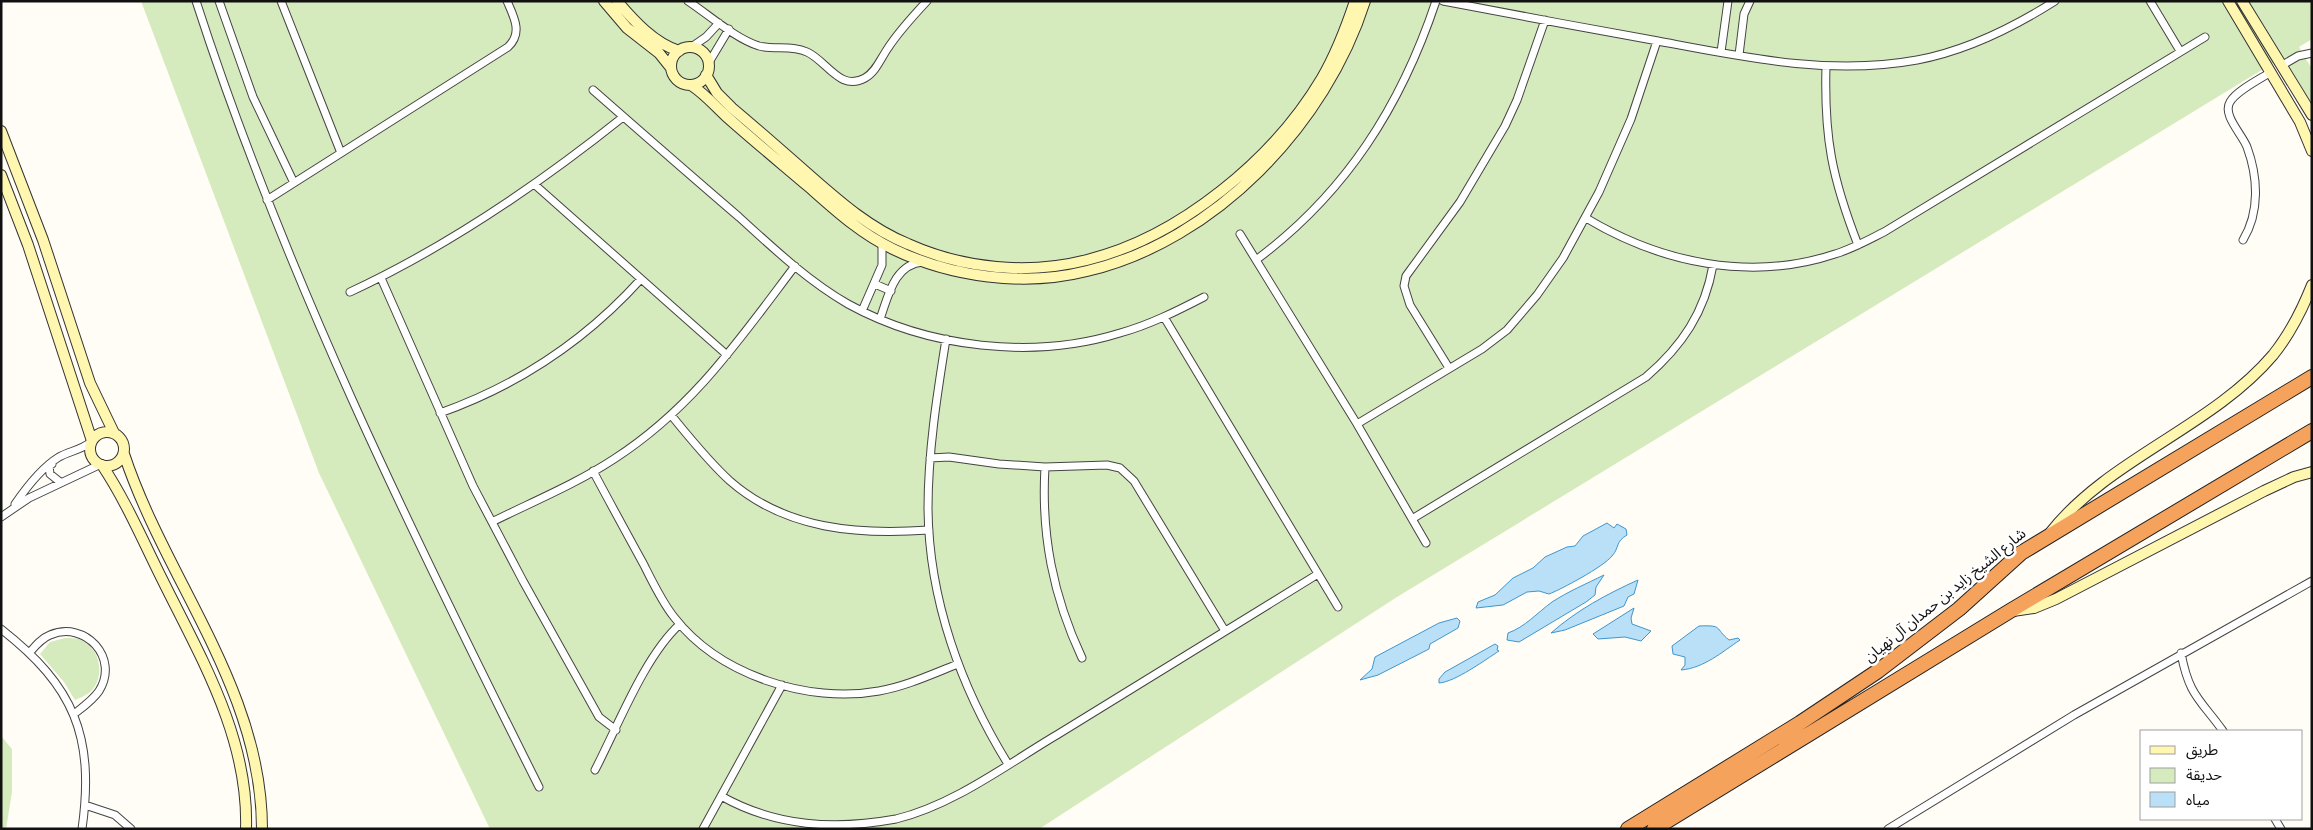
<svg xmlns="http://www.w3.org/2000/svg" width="2313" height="830" font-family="'Crimson Pro','Noto Sans Arabic',serif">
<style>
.green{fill:#d5ebbd}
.water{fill:#b9e0f7;stroke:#3f96cf}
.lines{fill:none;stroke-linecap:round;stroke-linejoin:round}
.street-casing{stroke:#444;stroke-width:9}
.secondary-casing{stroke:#333;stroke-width:12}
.highway-casing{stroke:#222;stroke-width:16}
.street{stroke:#fff;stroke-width:7}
.secondary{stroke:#fff6b0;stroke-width:10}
.highway{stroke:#f5a25d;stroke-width:14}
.labels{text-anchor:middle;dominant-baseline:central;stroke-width:5;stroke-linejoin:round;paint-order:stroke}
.street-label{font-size:15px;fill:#111;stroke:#fff}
</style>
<rect width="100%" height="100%" fill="#fffdf5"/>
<!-- green -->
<path class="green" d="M141 1H2312V39L2299 47 2312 69V104L2283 57 1397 597 1039 829H490L319 473Z
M65 638C70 638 77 638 81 640 101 648 106 679 89 693 85 696 79 698 75 700L64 682 40 654 50 642Z
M1 736 12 749V792L6 829H1Z"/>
<!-- water -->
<path class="water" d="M1607 523 1614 528 1617 524 1626 529 1627 535C1615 542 1620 547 1612 556 1603 567 1562 589 1549 594L1539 591 1527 592 1503 605 1476 608 1478 602 1495 595 1513 578 1533 568 1545 557 1567 547 1575 546 1583 536Z
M1604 575 1596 587 1595 595 1586 602 1519 642 1507 640 1508 633C1525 627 1537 613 1552 602 1569 591 1586 584 1604 575Z
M1638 580 1634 594 1628 597 1624 606 1565 630 1551 633C1577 610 1607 594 1638 580Z
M1634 608 1631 618 1632 624 1651 631 1641 641 1625 637 1598 639 1593 634Z
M1457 618 1460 621 1458 628 1430 644 1429 649 1378 675 1360 680 1372 669 1375 657 1439 623Z
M1699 626C1724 625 1714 628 1729 640L1738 638 1740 640C1722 652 1704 668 1681 670L1685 665V657L1673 654 1672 646Z
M1495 644 1498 646 1497 650 1499 651C1485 660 1455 682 1439 683V679L1445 672Z"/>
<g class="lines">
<!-- street casing -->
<g class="street-casing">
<path id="street" d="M196 1C284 273 411 532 539 787
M219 1 253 97 294 183
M281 1 341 153
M688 1C709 15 736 39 759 46 775 50 792 45 807 52 827 61 840 92 865 78 876 72 881 58 888 48 899 31 913 16 927 1
M1443 1C1515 15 1586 28 1658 41 1743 57 1830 76 1917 60 1965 51 2014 27 2055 1
M2150 1 2180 51
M690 48 706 37 719 23
M1721 52 1728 1
M1739 55 1744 14 1750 1
M708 64 729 29
M1826 66C1824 138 1832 178 1858 245
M2281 66 2298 56 2312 53
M593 90C642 133 690 175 739 217 773 248 808 281 848 304 928 348 1033 360 1120 333 1149 325 1177 311 1204 297
M534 184 727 355
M267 200 508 47C523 33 514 17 507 1
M1586 218C1661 263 1751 282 1835 254 1852 249 1868 240 1884 232L2205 37
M1240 234 1357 424 1426 543
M2243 240C2260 212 2258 177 2247 147 2242 134 2222 115 2230 102 2236 91 2260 79 2271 72
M1256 260C1346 193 1401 106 1436 1
M381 278 473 486 523 581 599 717 616 730
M875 284 891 291
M350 292C449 246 538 185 623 117
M862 311 882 265V243
M1164 317 1338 607
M880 319C888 297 894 264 923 262
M946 339C937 395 928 452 928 509 929 600 961 688 1008 764
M1449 368 1410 305 1404 286 1406 276 1460 202 1505 126 1517 100 1545 20
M440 413C519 385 585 341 641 279
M671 415C690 438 708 461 730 481 786 530 859 535 929 530
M1357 424 1482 349 1507 330 1537 295 1563 258 1599 192 1631 119 1657 41
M930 458 949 457 999 464 1045 467 1107 465 1120 468 1134 481 1225 631
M52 464 49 466 50 474 60 482
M1045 467C1041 535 1053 596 1082 658
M593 471C610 503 627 534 644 565 653 583 662 602 674 617 719 675 808 704 879 691 907 686 932 674 958 664
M15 504C26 488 41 468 59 457 70 451 81 450 91 442
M1 517 29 498 101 464
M1412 519 1646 377C1682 346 1705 312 1713 265
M492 522C532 502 576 484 614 459 693 408 739 340 795 266
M1 629C74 686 95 736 82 829
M30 652C36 645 42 638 50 635 85 620 120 658 99 691 93 700 83 707 74 714
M2181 653C2189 696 2200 699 2223 731
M595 770C618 726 644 657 680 624
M721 796C776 827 835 830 896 819 954 805 1009 763 1060 733 1146 680 1232 627 1318 574
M85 805 115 815 131 829
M2275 819 2281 829
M703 829 782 685
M1888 829 2074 715 2312 581"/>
</g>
<!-- secondary casing -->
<g class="secondary-casing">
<path id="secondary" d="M604 1 627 28 659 53 671 68
M617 1C634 21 654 43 679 51
M2228 1 2300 122 2312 151
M2242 1 2312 115
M671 66a19 19 0 1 1 38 0a19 19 0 1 1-38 0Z
M706 75 717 93 732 108C757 129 782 151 807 173 839 201 869 228 908 244 964 269 1028 275 1087 260 1180 237 1274 159 1322 78 1336 54 1346 28 1355 1
M691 85C705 94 715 106 727 117 754 141 782 164 809 187 835 210 861 234 893 249 951 277 1024 287 1087 271 1215 241 1326 124 1365 1
M1 131 43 240 90 383 114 433
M1 175 28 245 92 441
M90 449a17 17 0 1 1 34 0a17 17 0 1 1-34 0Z
M124 454C166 581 262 689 262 829
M102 465C126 501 143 541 162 579 201 658 249 738 246 829
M2050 533C2109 458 2211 428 2273 355 2290 334 2302 310 2312 285
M2013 611 2034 608 2056 599 2264 491 2294 477 2312 472"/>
</g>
<!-- highway casing -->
<g class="highway-casing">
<path id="highway" d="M1628 829 1800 723 1878 671 1959 609 2021 553 2312 377
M1654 829 2010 611 2312 431"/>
</g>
<!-- street -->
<use href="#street" class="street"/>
<!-- secondary -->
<use href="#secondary" class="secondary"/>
<!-- highway -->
<use href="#highway" class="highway"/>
</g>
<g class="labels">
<!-- street labels -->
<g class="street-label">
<text transform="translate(1945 595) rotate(-39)">شارع الشيخ زايد بن حمدان آل نهيان</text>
</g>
</g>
<!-- border -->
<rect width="2313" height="830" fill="none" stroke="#111111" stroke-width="5"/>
<!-- legend -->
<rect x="2140" y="730" width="162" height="90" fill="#ffffff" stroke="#a0a0a0"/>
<rect x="2150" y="746" width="25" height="8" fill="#fff6b0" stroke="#a0a0a0"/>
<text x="2186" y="755" font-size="15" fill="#111111">طريق</text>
<rect x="2150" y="768" width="25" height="15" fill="#d5ebbd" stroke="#a0a0a0"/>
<text x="2186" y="780" font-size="15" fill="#111111">حديقة</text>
<rect x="2150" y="792" width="25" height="15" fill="#b9e0f7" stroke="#a0a0a0"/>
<text x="2186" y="805" font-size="15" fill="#111111">مياه</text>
</svg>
